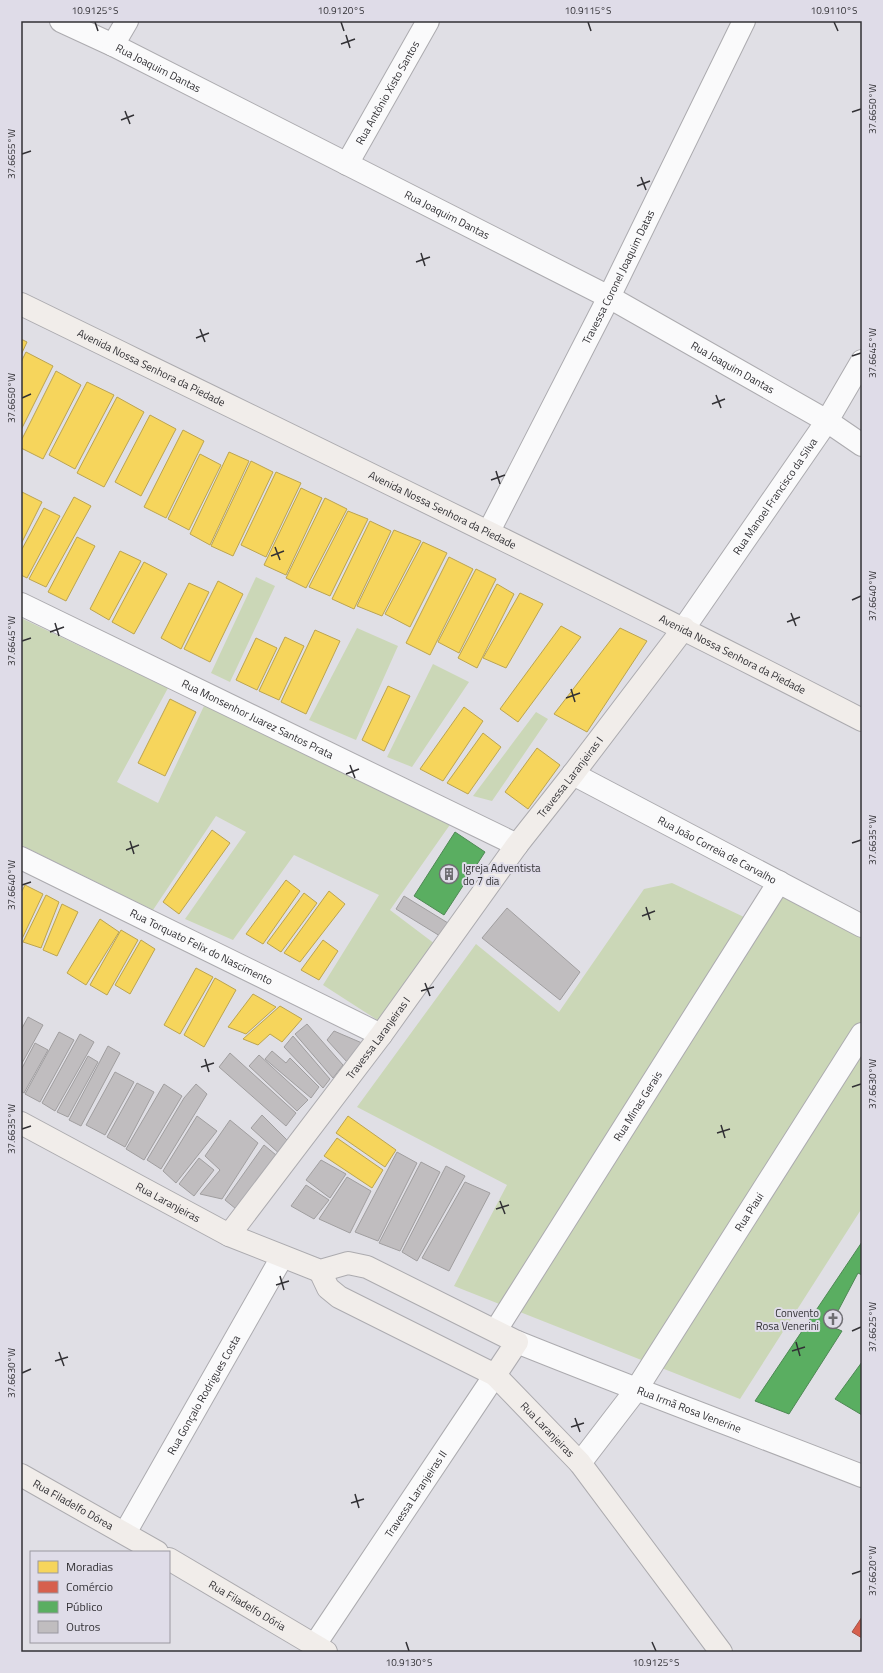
<svg xmlns="http://www.w3.org/2000/svg" width="883" height="1673" font-family="'Titillium Web',sans-serif">
<style>
.green{fill:#cbd7b7}
.homes{fill:#f6d55c;stroke:#bba450}
.shops{fill:#d6604d;stroke:#a55246}
.public{fill:#5aae61;stroke:#4e8854}
.building{fill:#c0bdbf;stroke:#a09e9f}
.lines{fill:none;stroke-linecap:round;stroke-linejoin:round}
.street-casing{stroke:#acabaf;stroke-width:24}
.secondary-casing{stroke:#acabaf;stroke-width:24}
.street{stroke:#fafafb;stroke-width:22}
.secondary{stroke:#f1edea;stroke-width:22}
.ticks{fill:none;stroke:#323135;stroke-width:1.5}
.labels{text-anchor:middle;dominant-baseline:central;stroke-width:4;stroke-linejoin:round;paint-order:stroke}
.street-label{font-size:11px;fill:#323135;stroke:#dfdce8}
.poi-label{font-size:11px;fill:#323135;stroke:#dfdce8;text-anchor:start}
.neatline{fill:none;stroke:#323135;stroke-width:1.5}
.ticks-label{font-size:10px;text-anchor:middle;fill:#323135}
</style>
<rect width="100%" height="100%" fill="#e0dfe5"/>
<!-- green -->
<path class="green" d="M256 577 275 586 230 682 211 673Z
M21 618 168 688 117 782 158 803 204 706 454 819 390 910 435 944 382 1023 323 985 379 895 294 855 233 940 185 919 246 832 216 816 153 910 21 845Z
M357 628 398 646 356 740 309 720Z
M433 664 469 682 412 767 387 757Z
M536 712 548 719 492 801 473 796Z
M672 883 763 926 781 894 862 938V1208L740 1399 454 1286 507 1185 357 1107 476 944 559 1012 644 889Z"/>
<!-- homes -->
<path class="homes" d="M21 339 27 342 21 355Z
M26 352 53 366 21 430V362Z
M56 371 81 385 43 459 21 448V441Z
M87 382 114 395 75 469 49 455Z
M117 397 144 412 104 487 77 473Z
M150 415 176 429 141 496 115 482Z
M183 430 204 441 166 518 144 507Z
M229 452 249 461 210 545 190 534Z
M200 454 221 465 189 530 168 519Z
M251 461 273 472 233 556 211 546Z
M276 472 301 483 266 557 241 545Z
M301 488 322 498 286 575 264 565Z
M22 492 42 502 21 544V493Z
M74 497 91 506 46 587 29 579Z
M325 498 347 509 306 588 286 578Z
M44 508 60 516 27 578 21 575V551Z
M348 511 368 519 330 596 309 587Z
M370 521 391 531 354 609 332 599Z
M394 530 421 541 382 616 357 606Z
M77 537 95 546 66 601 48 592Z
M423 542 447 553 410 627 385 614Z
M120 551 141 561 109 620 90 609Z
M449 557 473 569 430 655 406 643Z
M144 562 167 574 134 634 112 622Z
M476 569 496 579 459 653 438 642Z
M218 581 243 594 210 662 184 649Z
M189 583 209 592 181 649 161 638Z
M497 584 514 594 477 668 458 658Z
M520 593 543 604 506 668 483 658Z
M561 626 581 637 518 722 500 709Z
M620 628 647 641 587 732 554 714Z
M315 630 340 641 306 714 281 702Z
M285 637 304 646 279 700 259 691Z
M256 638 277 648 257 690 236 680Z
M388 686 410 696 384 751 362 740Z
M170 699 196 712 165 776 138 763Z
M464 707 483 721 443 781 420 769Z
M483 733 501 747 468 794 447 783Z
M537 748 560 765 528 809 505 792Z
M212 830 230 843 179 914 163 902Z
M286 880 300 891 263 944 246 934Z
M25 885 43 894 21 941V893Z
M329 891 345 904 300 962 284 953Z
M304 893 317 903 281 952 267 943Z
M46 895 59 902 41 948 23 942Z
M62 904 78 912 57 956 43 950Z
M100 919 119 932 86 985 67 973Z
M121 930 138 940 107 995 90 985Z
M141 940 155 949 130 994 115 985Z
M323 940 338 951 319 980 301 970Z
M196 968 213 977 180 1034 164 1025Z
M215 978 236 990 204 1047 184 1035Z
M253 994 276 1007 246 1034 228 1027Z
M280 1006 302 1019 282 1042 270 1034 258 1045 243 1039Z
M348 1116 396 1150 385 1167 336 1133Z
M337 1138 383 1170 372 1188 324 1156Z"/>
<!-- shops -->
<path class="shops" d="M862 1617V1638L852 1632Z"/>
<!-- public -->
<path class="public" d="M455 832 485 852 444 915 414 896Z
M862 1242V1275L858 1273 830 1326 842 1331 789 1414 755 1401Z
M862 1362V1415L835 1399Z"/>
<!-- building -->
<path class="building" d="M404 896 448 923 440 936 396 909Z
M507 908 580 972 560 1000 482 938Z
M28 1017 43 1025 21 1065V1030Z
M307 1024 343 1065 333 1078 295 1034Z
M334 1031 362 1043 347 1062 327 1040Z
M59 1032 74 1040 40 1102 25 1094Z
M80 1034 94 1042 55 1111 42 1103Z
M293 1036 330 1079 323 1088 284 1047Z
M35 1043 48 1050 24 1093 21 1091V1070Z
M108 1046 120 1053 81 1126 69 1120Z
M272 1051 286 1063 290 1058 319 1087 311 1098 265 1059Z
M230 1053 296 1113 286 1126 219 1067Z
M259 1055 308 1100 297 1111 249 1066Z
M88 1056 98 1062 68 1117 57 1112Z
M115 1072 134 1082 105 1135 86 1125Z
M137 1083 154 1092 125 1147 107 1137Z
M164 1084 182 1096 144 1160 126 1149Z
M196 1084 207 1094 161 1169 147 1160 184 1098Z
M262 1115 290 1143 282 1156 251 1128Z
M197 1116 217 1131 176 1183 163 1171Z
M230 1120 258 1143 222 1199 200 1194 220 1170 205 1156Z
M264 1145 282 1160 241 1213 225 1200Z
M397 1152 417 1163 378 1241 355 1232Z
M199 1158 214 1170 194 1196 179 1184Z
M321 1160 346 1174 330 1198 306 1180Z
M421 1162 440 1172 400 1251 379 1243Z
M446 1166 465 1176 417 1261 402 1252Z
M347 1177 371 1191 350 1233 319 1219Z
M465 1182 490 1193 449 1271 422 1258Z
M306 1185 329 1200 314 1219 291 1206Z"/>
<g class="lines">
<!-- street casing -->
<g class="street-casing">
<g id="street">
<path id="s1" d="M61 21 113 45 609 297 827 421 862 445"/>
<path d="M113 45 127 21"/>
<path id="s2" d="M347 164 428 21"/>
<path id="s3" d="M489 531 609 297 744 21"/>
<path id="s4" d="M21 604 517 845"/>
<path id="s5" d="M684 628 827 421 862 361"/>
<path id="s6" d="M573 774 862 926"/>
<path id="s7" d="M21 858 381 1035"/>
<path id="s8" d="M496 1330 779 882"/>
<path id="s9" d="M517 1342C631 1388 747 1431 862 1476"/>
<path id="s10" d="M580 1463 636 1390 862 1034"/>
<path id="s11" d="M125 1533 282 1257"/>
<path id="s12" d="M314 1646 495 1375"/>
</g>
</g>
<!-- secondary casing -->
<g class="secondary-casing">
<g id="secondary">
<path id="s13" d="M21 304C302 441 584 577 862 720"/>
<path id="s14" d="M21 1123 229 1235 320 1271 348 1263 367 1267 517 1342 495 1375"/>
<path id="s15" d="M229 1235 381 1035 517 845 573 774 684 628"/>
<path id="s16" d="M320 1271 328 1288 339 1297 495 1375 580 1463 721 1652"/>
<path id="s17" d="M21 1475 157 1552"/>
<path id="s18" d="M169 1559 326 1652"/>
</g>
</g>
<!-- street -->
<use href="#street" class="street"/>
<!-- secondary -->
<use href="#secondary" class="secondary"/>
</g>
<!-- ticks -->
<path class="ticks" d="M95 22 98 31M341 22 344 31M588 22 591 31M834 22 838 31M346 35 350 48M341 44 355 39M125 111 130 124M852 112 861 109M121 120 134 115M22 154 31 151M641 177 646 190M637 186 650 181M421 253 425 266M416 262 430 257M200 329 205 342M196 338 209 333M852 356 861 353M716 395 721 408M22 398 31 394M712 404 725 399M496 471 500 484M491 480 505 475M275 547 280 560M271 556 284 551M852 600 861 596M791 613 796 626M787 622 800 617M55 623 59 636M50 632 64 627M22 641 31 638M571 689 575 702M566 698 580 693M350 765 355 778M346 774 359 769M130 841 134 854M852 843 861 840M126 850 139 845M22 885 31 882M646 907 650 920M642 916 655 911M425 983 430 996M421 991 434 987M205 1059 209 1072M201 1067 214 1063M852 1087 861 1084M721 1125 725 1138M22 1129 31 1126M717 1133 730 1129M500 1201 505 1214M496 1209 509 1205M280 1276 284 1290M276 1285 289 1281M852 1331 861 1327M796 1342 800 1356M792 1351 805 1347M59 1352 64 1366M55 1361 68 1357M22 1373 31 1369M575 1418 580 1432M571 1427 584 1423M355 1494 359 1508M351 1503 364 1499M852 1574 861 1571M406 1642 409 1651M652 1642 656 1651"/>
<!-- icons -->
<defs>
<g id="building-ring" transform="scale(1)"><circle r="9.5" fill="#dfdce8" stroke="#6f6e73" stroke-width="1.5"/><path d="M-4-6H4V6H1V3H-1V6H-4ZM-2.5-4.3h1.7v1.8h-1.7ZM.8-4.3h1.7v1.8H.8ZM-2.5-1h1.7V.8h-1.7ZM.8-1h1.7V.8H.8Z" fill="#6f6e73"/></g>
<g id="church-ring" transform="scale(1)"><circle r="9.5" fill="#dfdce8" stroke="#6f6e73" stroke-width="1.5"/><path d="M-1.2-6h2.4v3.5h3.3v2.4h-3.3V6h-2.4V-.1h-3.3v-2.4h3.3Z" fill="#6f6e73"/></g>
</defs>
<g fill-rule="evenodd">
<use href="#building-ring" x="449" y="874"/>
<use href="#church-ring" x="833" y="1319"/>
</g>
<g class="labels">
<!-- street labels -->
<g class="street-label">
<text stroke="none"><textPath href="#s1" startOffset="108">Rua Joaquim Dantas</textPath></text>
<text stroke="none"><textPath href="#s2" startOffset="82">Rua Antônio Xisto Santos</textPath></text>
<text stroke="none"><textPath href="#s1" startOffset="432">Rua Joaquim Dantas</textPath></text>
<text stroke="none"><textPath href="#s3" startOffset="285">Travessa Coronel Joaquim Datas</textPath></text>
<text stroke="none"><textPath href="#s13" startOffset="145">Avenida Nossa Senhora da Piedade</textPath></text>
<text stroke="none"><textPath href="#s1" startOffset="756">Rua Joaquim Dantas</textPath></text>
<text stroke="none"><textPath href="#s5" startOffset="160">Rua Manoel Francisco da Silva</textPath></text>
<text stroke="none"><textPath href="#s13" startOffset="469">Avenida Nossa Senhora da Piedade</textPath></text>
<text stroke="none"><textPath href="#s13" startOffset="793">Avenida Nossa Senhora da Piedade</textPath></text>
<text stroke="none"><textPath href="#s4" startOffset="263">Rua Monsenhor Juarez Santos Prata</textPath></text>
<text stroke="none"><textPath href="#s15" startOffset="571">Travessa Laranjeiras I</textPath></text>
<text stroke="none"><textPath href="#s6" startOffset="163">Rua João Correia de Carvalho</textPath></text>
<text stroke="none"><textPath href="#s7" startOffset="201">Rua Torquato Felix do Nascimento</textPath></text>
<text stroke="none"><textPath href="#s15" startOffset="247">Travessa Laranjeiras I</textPath></text>
<text stroke="none"><textPath href="#s8" startOffset="265">Rua Minas Gerais</textPath></text>
<text stroke="none"><textPath href="#s14" startOffset="167">Rua Laranjeiras</textPath></text>
<text stroke="none"><textPath href="#s10" startOffset="303">Rua Piaui</textPath></text>
<text stroke="none"><textPath href="#s11" startOffset="159">Rua Gonçalo Rodrigues Costa</textPath></text>
<text stroke="none"><textPath href="#s9" startOffset="185">Rua Irmã Rosa Venerine</textPath></text>
<text stroke="none"><textPath href="#s16" startOffset="283">Rua Laranjeiras</textPath></text>
<text stroke="none"><textPath href="#s12" startOffset="183">Travessa Laranjeiras II</textPath></text>
<text stroke="none"><textPath href="#s17" startOffset="60">Rua Filadelfo Dórea</textPath></text>
<text stroke="none"><textPath href="#s18" startOffset="91">Rua Filadelfo Dória</textPath></text>
</g>
<!-- poi labels -->
<g class="poi-label">
<text x="463" y="868">Igreja Adventista<tspan x="463" dy="13">do 7 dia</tspan></text>
<text x="819" y="1313" text-anchor="end">Convento<tspan x="819" dy="13">Rosa Venerini</tspan></text>
</g>
</g>
<!-- border -->
<rect width="883" height="1673" fill="none" stroke="#dfdce8" stroke-width="44"/>
<!-- legend -->
<rect x="30" y="1551" width="140" height="92" fill="#dfdce8" stroke="#9a98a0"/>
<rect x="38" y="1561" width="20" height="12" fill="#f6d55c" stroke="#9a98a0"/>
<text x="66" y="1571" font-size="12" fill="#323135">Moradias</text>
<rect x="38" y="1581" width="20" height="12" fill="#d6604d" stroke="#9a98a0"/>
<text x="66" y="1591" font-size="12" fill="#323135">Comércio</text>
<rect x="38" y="1601" width="20" height="12" fill="#5aae61" stroke="#9a98a0"/>
<text x="66" y="1611" font-size="12" fill="#323135">Público</text>
<rect x="38" y="1621" width="20" height="12" fill="#c0bdbf" stroke="#9a98a0"/>
<text x="66" y="1631" font-size="12" fill="#323135">Outros</text>
<rect x="22" y="22" width="839" height="1629" class="neatline"/>
<g class="ticks-label">
<text x="95" y="14">10.9125°S</text>
<text x="341" y="14">10.9120°S</text>
<text x="588" y="14">10.9115°S</text>
<text x="834" y="14">10.9110°S</text>
<text transform="translate(872 109) rotate(-90)" y="4">37.6650°W</text>
<text transform="translate(11 154) rotate(-90)" y="4">37.6655°W</text>
<text transform="translate(872 353) rotate(-90)" y="4">37.6645°W</text>
<text transform="translate(11 398) rotate(-90)" y="4">37.6650°W</text>
<text transform="translate(872 596) rotate(-90)" y="4">37.6640°W</text>
<text transform="translate(11 641) rotate(-90)" y="4">37.6645°W</text>
<text transform="translate(872 840) rotate(-90)" y="4">37.6635°W</text>
<text transform="translate(11 885) rotate(-90)" y="4">37.6640°W</text>
<text transform="translate(872 1084) rotate(-90)" y="4">37.6630°W</text>
<text transform="translate(11 1129) rotate(-90)" y="4">37.6635°W</text>
<text transform="translate(872 1327) rotate(-90)" y="4">37.6625°W</text>
<text transform="translate(11 1373) rotate(-90)" y="4">37.6630°W</text>
<text transform="translate(872 1571) rotate(-90)" y="4">37.6620°W</text>
<text x="409" y="1666">10.9130°S</text>
<text x="656" y="1666">10.9125°S</text>
</g>
</svg>
